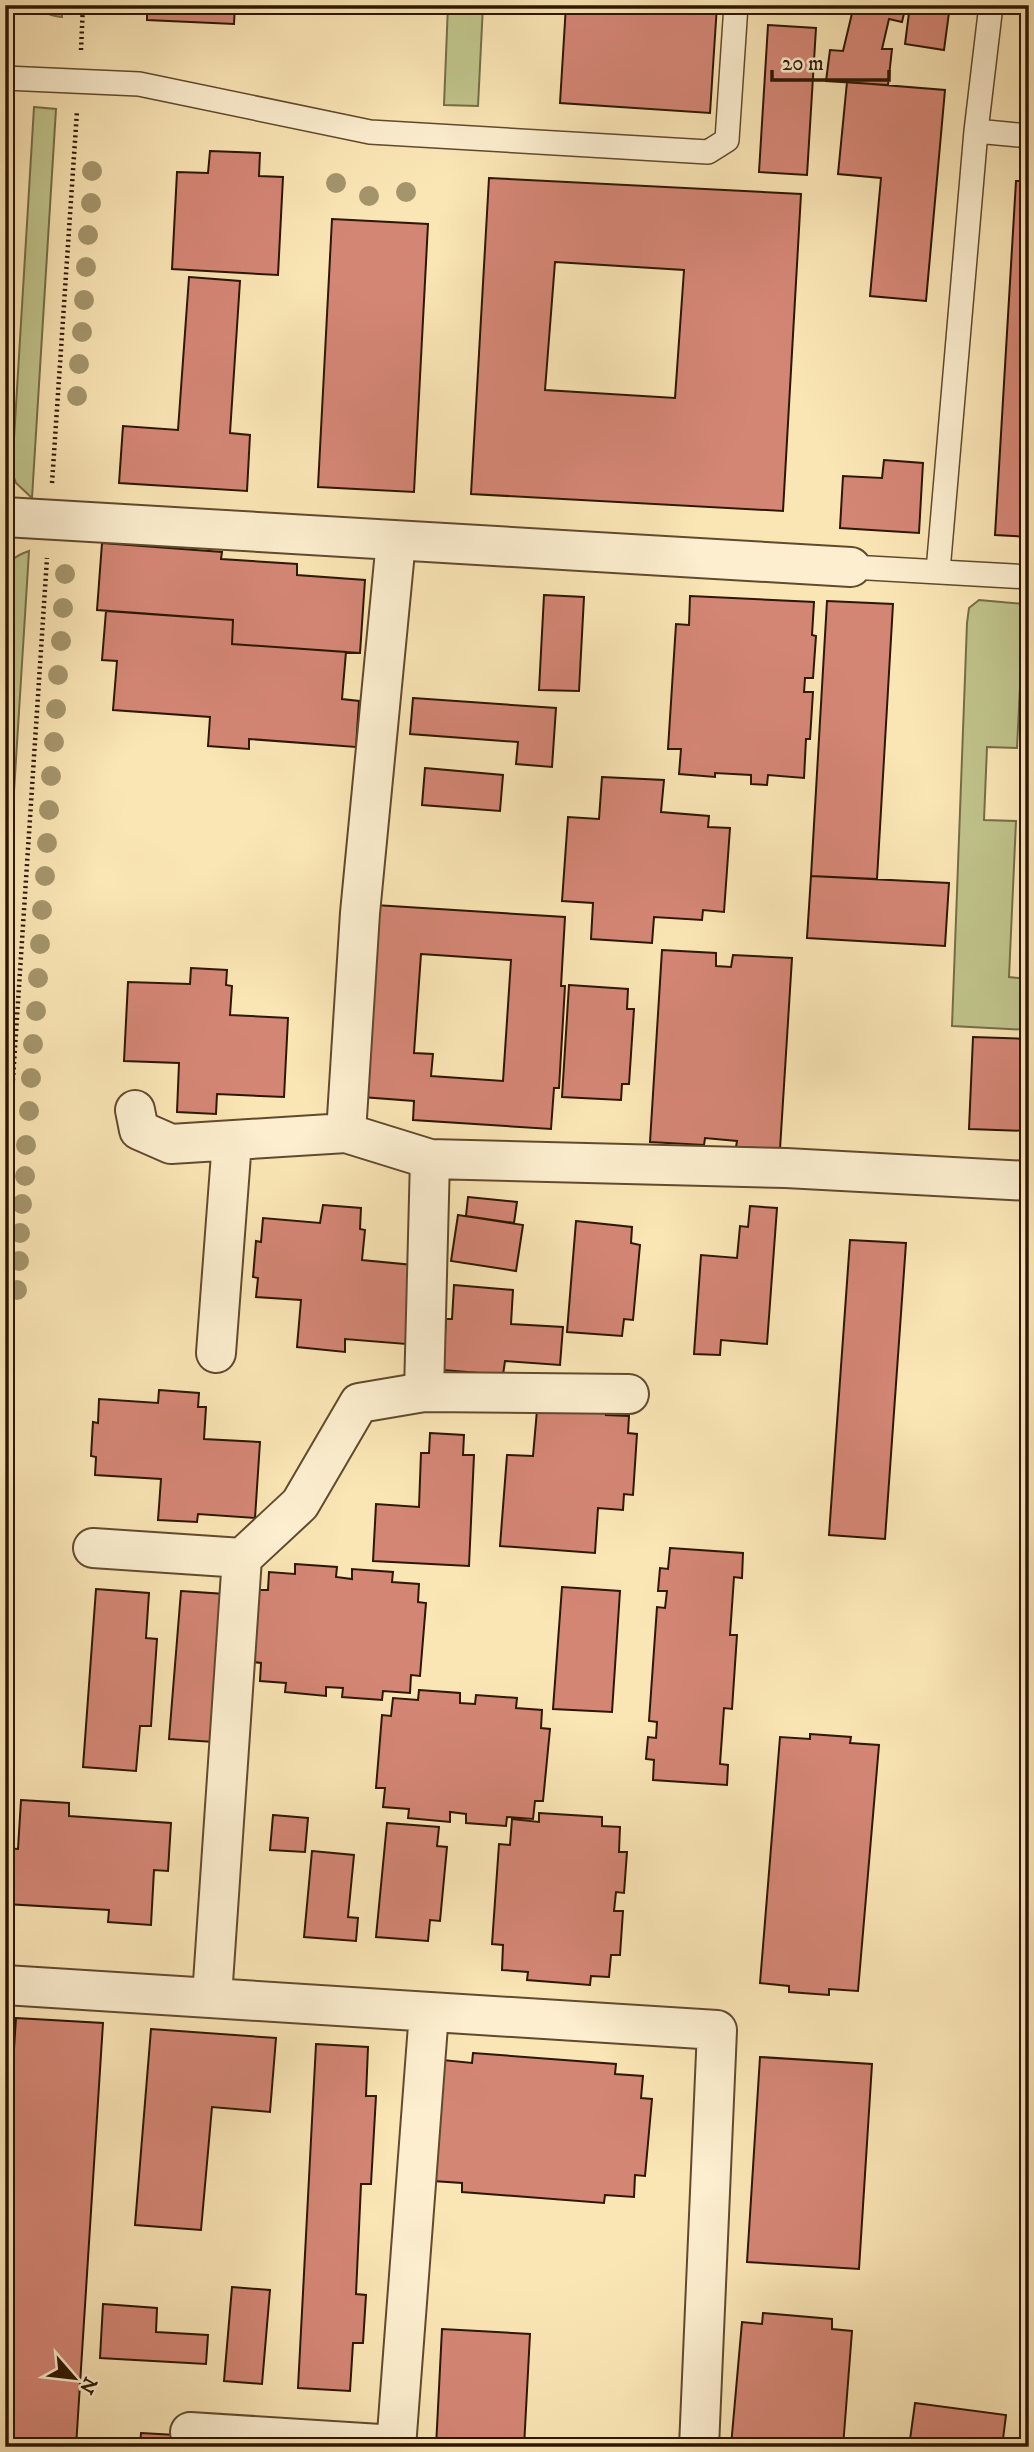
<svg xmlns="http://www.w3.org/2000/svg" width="1034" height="2452" font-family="'IM FELL DW Pica',serif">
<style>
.green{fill:#c0c48c;stroke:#766e46;stroke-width:2}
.building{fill:#d48675;stroke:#2d1700;stroke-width:2;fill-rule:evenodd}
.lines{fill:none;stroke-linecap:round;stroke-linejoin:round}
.service-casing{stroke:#604a2d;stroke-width:26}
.minor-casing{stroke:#604a2d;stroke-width:42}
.path{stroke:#2d1700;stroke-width:4.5;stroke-dasharray:2 3.5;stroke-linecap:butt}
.service{stroke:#fceecf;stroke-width:23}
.minor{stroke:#fceecf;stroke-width:38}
.tree{fill:#a5956c}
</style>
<rect width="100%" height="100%" fill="#fae5b5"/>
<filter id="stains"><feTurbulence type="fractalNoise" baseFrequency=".00286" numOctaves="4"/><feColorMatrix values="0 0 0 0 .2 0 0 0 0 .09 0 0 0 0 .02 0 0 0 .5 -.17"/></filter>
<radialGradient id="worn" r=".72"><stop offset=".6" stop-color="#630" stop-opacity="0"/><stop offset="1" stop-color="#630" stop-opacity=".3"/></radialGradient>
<!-- green -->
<path class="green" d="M42 5H62V17C52 16 45 15 42 5Z
M448 5H483L478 106 444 105Z
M34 107 56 109 32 498 16 483 12 472Z
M29 551 5 936V578C6 562 14 556 29 551Z
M979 600 1024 604 1017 748 987 747 984 820 1016 821 1009 977 1029 979V1030L952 1026 967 623 969 608Z"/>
<!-- building -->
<path class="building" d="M147 5H235L234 24 147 20Z
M566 5H605V9L657 13 658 5H717L710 113 560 103Z
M854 5H906L902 22 889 19 882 49H892L888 85 826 81 830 50 843 51Z
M910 5H950L944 50 905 44Z
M768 25 816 28 807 175 759 172Z
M847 82 945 90 926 301 870 296 881 178 838 174Z
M210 151 260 153 259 176 283 177 278 275 172 269 177 172 208 173Z
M489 178 801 194 783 511 471 494ZM555 262 684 270 675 398 545 390Z
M1016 181H1029V537L995 535Z
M332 219 428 224 414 492 318 487Z
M189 277 240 281 230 433 250 435 247 491 119 483 123 426 178 430Z
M884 460 923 463 919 533 840 528 843 476 882 478Z
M102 543 222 552 221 559 297 564V575L365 580 360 653 232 644 233 620 97 610Z
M544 595 584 597 579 691 539 690Z
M690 596 814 602 812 635 816 636 813 678H805L804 692H813L810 739H806L804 778 768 775 767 785 751 784V775L715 773V777L679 774 681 749H668L676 624 689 625Z
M827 601 893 604 877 879 811 876Z
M106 611 233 620 232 644 346 652 342 699 359 701 356 747 249 739V749L208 746 210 717 113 710 117 661 102 660Z
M413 698 556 708 552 767 516 764 518 742 410 734Z
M425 768 503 775 500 811 422 805Z
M602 777 664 780 661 812 709 816 708 827 730 828 724 912 703 910 702 920 654 917 652 943 591 939 593 903 562 901 568 817 599 819Z
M811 876 949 883 945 946 807 938Z
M375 905 565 917 561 986H565L559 1088H554L551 1129 413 1120 414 1101 362 1097ZM421 954 511 960 503 1081 431 1076 433 1054 414 1053Z
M662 950 716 953V966L731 967 733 955 792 958 780 1149 736 1147 737 1141 705 1138 704 1145 650 1142Z
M191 968 227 970 226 985 232 986 230 1015 288 1018 284 1097 217 1094 216 1114 177 1112 179 1063 124 1061 128 982 190 984Z
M569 985 628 989 627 1009H634L629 1084H622L621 1100 562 1097Z
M973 1037 1029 1039V1131L969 1129Z
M468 1197 517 1202 514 1223 466 1216Z
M323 1205 361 1208 360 1229 365 1230 362 1260 413 1265 406 1344 345 1339V1352L297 1347 301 1300 256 1297 258 1278 253 1277 256 1241 261 1242 263 1218 320 1223Z
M750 1206 777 1208 767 1344 721 1340 720 1355 694 1354 701 1255 737 1258 740 1226 748 1227Z
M458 1215 523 1225 516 1271 451 1261Z
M576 1221 632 1227 631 1243 640 1245 633 1320 624 1319 622 1336 567 1332Z
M850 1240 906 1243 885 1539 829 1535Z
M454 1285 513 1290 511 1324 563 1327 560 1365 505 1361 503 1375 443 1370 446 1319H452Z
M159 1390 199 1393 198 1407H206L204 1439 260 1442 255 1518 198 1514 197 1522 158 1520 161 1479 95 1475 96 1457 91 1456 93 1422 98 1423 99 1399 158 1403Z
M607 1406 606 1415 629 1416 628 1433 637 1434 633 1495 624 1494 623 1510 598 1508 595 1553 500 1546 507 1455 533 1456 537 1410Z
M430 1433 464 1435 463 1455H474L469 1566 373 1561 376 1504 419 1507 421 1453H429Z
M670 1548 743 1553 742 1578 734 1577 730 1635H737L732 1709 724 1708 720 1764 728 1765 727 1785 653 1780 654 1760 646 1759 648 1737 656 1738 657 1722 649 1721 657 1607 665 1608 667 1591H658L660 1568 668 1569Z
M295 1564 337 1567 336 1577 352 1579V1569L393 1572 392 1582 419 1584 418 1602 426 1603 420 1676 411 1675 410 1693 383 1691 382 1700 342 1697 343 1688 326 1687V1696L285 1692 286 1683 260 1681 261 1663 253 1662 259 1590H268L269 1572 295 1574Z
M562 1587 620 1591 612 1712 553 1709Z
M96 1589 149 1593 146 1638 157 1639 151 1726H140L136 1771 83 1767Z
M181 1591 225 1594 214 1742 169 1739Z
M419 1690 460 1693V1703L475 1704 476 1695 517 1698 516 1708 542 1710 541 1728 550 1729 543 1801H535L533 1819 507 1817 506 1826 466 1823V1814L450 1812V1822L408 1818 409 1809 383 1807 385 1788H376L382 1715 391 1716 393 1698 418 1700Z
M810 1734 851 1737 850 1743 879 1745 858 1991 829 1989V1995L789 1992V1986L760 1983 780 1737 810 1739Z
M21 1800 69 1803V1816L171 1823 168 1871 154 1870 151 1925 108 1922 109 1910 5 1904V1848L18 1849Z
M539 1813 602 1817V1826L620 1827 619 1852H627L624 1893 616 1892 614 1911H623L620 1955H611L609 1977 591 1976 590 1985 527 1980 528 1972 502 1970 503 1945 492 1944 499 1844 510 1845 512 1819 539 1822Z
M273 1815 308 1818 305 1852 270 1850Z
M387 1823 439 1827 437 1846 447 1847 440 1921 430 1920 428 1941 376 1937Z
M312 1851 354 1855 348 1917 358 1918 356 1941 304 1937Z
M16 2018 103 2023 76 2447H5V2187Z
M151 2029 276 2038 270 2112 212 2107 201 2230 135 2225Z
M316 2044 368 2047 366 2096H376L371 2184H361L356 2294 366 2295 363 2343H353L350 2391 298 2388Z
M473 2053 616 2064 615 2074 643 2076 641 2098 652 2099 645 2176 635 2175 634 2197 605 2195 604 2203 462 2192V2183L433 2181 443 2060 472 2063Z
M760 2057 872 2064 859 2269 747 2262Z
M232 2287 270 2290 262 2384 224 2381Z
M103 2304 157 2308 156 2332 208 2335 206 2364 100 2358Z
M763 2313 832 2319V2329L852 2331 843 2447H721L731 2446 742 2322 762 2324Z
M442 2329 530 2334 524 2447H436Z
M915 2403 1006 2415 1002 2447H909Z
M141 2433 176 2435 175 2447H140Z"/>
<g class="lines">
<!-- service casing -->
<g class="service-casing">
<path id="service" d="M5 78 139 84 370 132 708 152 727 140 736 5
M976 131 991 5
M851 567 1029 577
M938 571 976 131 1029 136"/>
</g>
<!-- minor casing -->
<g class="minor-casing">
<path id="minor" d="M5 517 851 567
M135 1110 139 1130 171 1144 346 1133 430 1159 786 1168 1029 1181
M346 1133 360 913 396 541
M216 1353 232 1141
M424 1392 430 1159
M93 1548 242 1558 300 1504 359 1403 424 1392 629 1394
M5 1985 717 2030 699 2447
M212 1997 242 1558
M190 2432 396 2445
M396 2447 429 2012"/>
</g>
<!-- path -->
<path class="path" d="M81 50 83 5
M52 483 77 111
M5 1201 47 558"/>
<!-- service -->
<use href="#service" class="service"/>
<!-- minor -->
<use href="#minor" class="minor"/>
</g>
<!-- trees -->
<g class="tree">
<circle cx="92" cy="171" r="10"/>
<circle cx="336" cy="183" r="10"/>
<circle cx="406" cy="192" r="10"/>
<circle cx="369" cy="196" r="10"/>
<circle cx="91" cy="203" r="10"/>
<circle cx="88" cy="235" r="10"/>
<circle cx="86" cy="267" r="10"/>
<circle cx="84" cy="300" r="10"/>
<circle cx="82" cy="332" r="10"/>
<circle cx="79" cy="364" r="10"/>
<circle cx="77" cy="396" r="10"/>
<circle cx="65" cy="574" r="10"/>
<circle cx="63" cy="608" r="10"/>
<circle cx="61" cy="641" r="10"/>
<circle cx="58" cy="675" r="10"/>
<circle cx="56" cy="709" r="10"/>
<circle cx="54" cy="742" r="10"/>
<circle cx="51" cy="776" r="10"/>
<circle cx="49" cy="810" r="10"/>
<circle cx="47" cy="843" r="10"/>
<circle cx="45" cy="876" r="10"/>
<circle cx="42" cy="910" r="10"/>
<circle cx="40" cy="944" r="10"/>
<circle cx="38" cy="978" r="10"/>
<circle cx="36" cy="1011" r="10"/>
<circle cx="33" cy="1044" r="10"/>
<circle cx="31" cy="1078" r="10"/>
<circle cx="29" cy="1111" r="10"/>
<circle cx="26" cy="1145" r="10"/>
<circle cx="25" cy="1176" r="10"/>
<circle cx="22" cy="1204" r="10"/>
<circle cx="20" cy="1233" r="10"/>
<circle cx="19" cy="1261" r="10"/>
<circle cx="17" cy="1290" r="10"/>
</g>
<!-- margin -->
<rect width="1034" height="2452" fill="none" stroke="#fae5b5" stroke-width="28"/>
<rect x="7" y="7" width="1020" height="2438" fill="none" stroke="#2d1700" stroke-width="3.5"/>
<rect x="14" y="14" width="1006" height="2424" fill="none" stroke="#2d1700" stroke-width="2"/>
<!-- north arrow -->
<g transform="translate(74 2378) rotate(118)" stroke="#fceecf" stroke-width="5" paint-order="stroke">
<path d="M0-5L12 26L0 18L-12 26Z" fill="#2d1700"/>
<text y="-10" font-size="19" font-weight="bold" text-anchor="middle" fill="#2d1700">N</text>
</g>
<!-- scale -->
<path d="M772 70v10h117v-10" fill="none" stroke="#2d1700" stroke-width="3.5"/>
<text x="782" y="70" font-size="21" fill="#2d1700" stroke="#fceecf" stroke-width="5" paint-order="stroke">20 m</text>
<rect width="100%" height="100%" filter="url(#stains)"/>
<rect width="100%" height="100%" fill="url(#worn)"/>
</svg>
